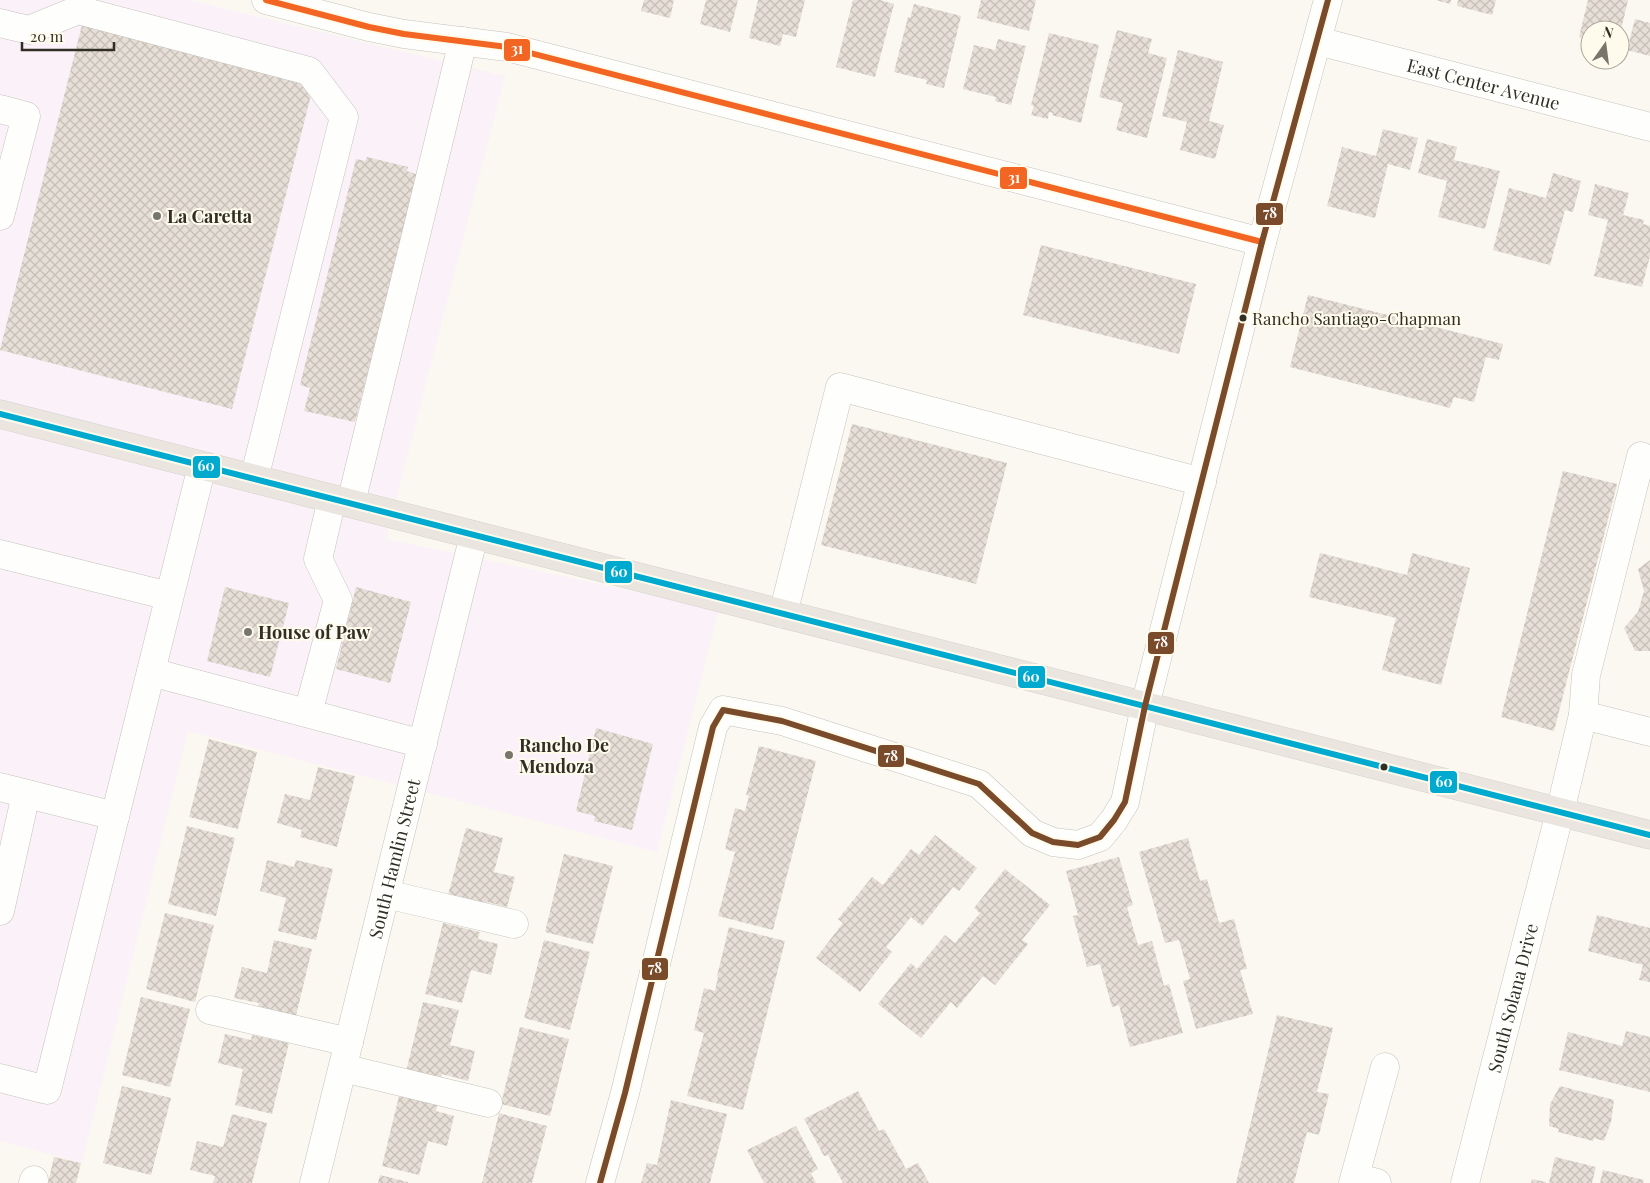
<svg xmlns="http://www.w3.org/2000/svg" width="1650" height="1183" font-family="'Playfair Display',serif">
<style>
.commercial{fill:#fbf1f8}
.building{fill:url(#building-cross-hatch)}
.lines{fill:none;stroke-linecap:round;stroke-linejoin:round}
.minor-casing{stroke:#c5c3bb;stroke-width:29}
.major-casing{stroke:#d4d3ce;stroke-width:29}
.minor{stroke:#fefefd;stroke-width:28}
.major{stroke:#eae5df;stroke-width:28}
.bus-1-casing{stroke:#fefbec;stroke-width:10}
.bus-2-casing{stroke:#fefbec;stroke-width:10}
.bus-3-casing{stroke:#fefbec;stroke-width:10}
.bus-1{stroke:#00a9ce;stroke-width:6}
.bus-2{stroke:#f26522;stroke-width:6}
.bus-3{stroke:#7a4b2a;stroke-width:6}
.poi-dot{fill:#77756c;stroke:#fefbec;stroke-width:2}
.bus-dot{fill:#312f25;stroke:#fefbec;stroke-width:2}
.labels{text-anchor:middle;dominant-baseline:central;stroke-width:4;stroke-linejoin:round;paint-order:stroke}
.bus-label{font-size:17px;fill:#312f25;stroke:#fefbec;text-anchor:start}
.street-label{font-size:18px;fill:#312f25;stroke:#fefbec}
.poi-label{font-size:18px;font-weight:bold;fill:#312f25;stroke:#fefbec;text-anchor:start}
.line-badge{stroke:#fefbec;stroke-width:2}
.badge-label{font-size:14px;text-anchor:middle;font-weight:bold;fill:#fff}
</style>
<defs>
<pattern id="building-cross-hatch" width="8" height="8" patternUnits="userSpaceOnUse" patternTransform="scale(1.25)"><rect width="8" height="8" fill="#e6ded7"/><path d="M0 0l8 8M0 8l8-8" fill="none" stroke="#c6bfb8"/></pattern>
</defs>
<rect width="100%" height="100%" fill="#faf8f0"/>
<!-- commercial -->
<path class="commercial" d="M0 0H188L505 76 386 539 719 609 657 852 188 731 82 1163 0 1141Z"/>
<!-- building -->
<path class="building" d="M644 0H674L670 18 641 11Z
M706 0H738L730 32 700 24Z
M758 0H805L796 37 783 34 780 46 749 38Z
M853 0H880L894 4 875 77 836 67Z
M981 0H1036L1029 31 977 18Z
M1436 0H1451L1450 4Z
M1458 0H1496L1492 15 1457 6Z
M1588 0H1628L1621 30H1590V40L1579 37Z
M914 4 961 16 944 88 926 84 927 80 894 72 908 17 910 18Z
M1635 19 1650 23V56L1627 50Z
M82 25 314 83 232 409 0 350Z
M1117 30 1152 39 1148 53 1167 58 1147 138 1116 130 1123 103 1099 97Z
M1049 33 1099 45 1081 123 1052 115 1053 113 1049 112 1048 119 1031 115 1034 106 1031 105Z
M998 39 1026 46 1011 105 995 101 996 97 963 89 974 45 995 50Z
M1178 50 1223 62 1209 121 1224 125 1215 159 1180 150 1187 122 1162 116Z
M1383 129 1418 138 1410 170 1388 164 1375 218 1327 206 1342 147 1376 156Z
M1427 139 1457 147 1454 160 1500 171 1485 229 1438 217 1447 181 1418 173Z
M367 157 408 167 407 171 418 175 355 422 304 411 310 388 300 385 356 159 365 161Z
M1553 173 1581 181 1573 212 1565 210 1550 265 1493 250 1509 188 1546 198Z
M1595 184 1629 193 1623 215 1644 220 1643 224 1650 226V256L1642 287 1594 276 1608 220 1588 215Z
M1041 245 1196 284 1179 354 1023 315Z
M1308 295 1503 344 1499 360 1486 357 1474 402 1454 397 1450 408 1290 367Z
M852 424 1007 463 976 584 821 545Z
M1563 471 1617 484 1554 731 1501 717Z
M1320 553 1407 575 1412 553 1470 568 1441 685 1382 670 1396 618 1309 597Z
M1650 560V651H1635L1624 628 1638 612 1644 591 1638 569Z
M225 587 289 603 270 677 207 661Z
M356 587 411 602 390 683 336 669Z
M596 728 653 744 632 830 594 821 595 816 576 811Z
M209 739 257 752 238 829 189 817Z
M759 746 816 761 773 930 718 916 735 852 725 849 735 808 745 811 749 796 746 795Z
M318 767 355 776 337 847 300 837 302 830 277 823 285 794 310 800Z
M187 826 235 838 216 916 168 904Z
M466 828 503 838 494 872 515 877 507 907 487 902 485 908 447 899Z
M935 835 977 868 959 891 953 887 922 926 911 917 886 947 892 952 860 992 816 958 843 923 838 919 872 877 883 885 911 849 919 855Z
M1188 838 1200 881 1207 879 1219 923 1234 919 1247 969 1240 970 1253 1014 1196 1029 1183 981 1190 979 1179 940 1165 943 1139 852Z
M564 854 613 866 593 944 545 932Z
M1119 857 1133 905 1127 907 1138 945 1152 941 1164 986 1169 984 1183 1033 1130 1047 1119 1005 1112 1007 1100 964 1087 967 1073 916 1078 915 1066 871Z
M267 860 294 867 296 860 333 869 316 940 278 931 286 898 260 891Z
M1005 869 1050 905 1022 940 1028 944 995 985 983 976 957 1008 951 1002 921 1038 878 1004 911 963 917 969 945 935 955 943 980 913 974 908Z
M165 913 214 925 195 1002 146 989Z
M1597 915 1650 928V982L1639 980 1643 965 1588 951Z
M443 923 480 932 478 939 498 944 491 975 471 970 462 1003 425 994Z
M729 927 785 941 743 1110 687 1096 704 1033 694 1030 704 988 715 991 718 977 717 976Z
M274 940 312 949 295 1020 257 1011 259 1003 234 998 242 967 267 973Z
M544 940 590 952 570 1030 524 1018Z
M141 997 190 1009 170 1087 122 1075Z
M423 1002 459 1010 450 1045 475 1051 468 1081 442 1074 441 1081 406 1072Z
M1277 1015 1333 1028 1317 1092 1329 1094 1319 1135 1307 1132 1294 1183H1236Z
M520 1027 569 1039 550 1116 501 1104Z
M1626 1031 1650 1037V1092L1559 1070 1568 1032 1622 1046Z
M225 1034 251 1040 252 1035 289 1043 272 1114 235 1105 243 1069 218 1063Z
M122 1086 171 1098 151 1175 103 1163Z
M1560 1086 1614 1100 1611 1122 1604 1141 1594 1138 1593 1141 1558 1132 1559 1129 1549 1126 1550 1104Z
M858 1091 879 1131 884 1129 906 1169 918 1163 929 1183H843L828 1155 824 1156 804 1119Z
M399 1096 437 1105 436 1111 454 1116 447 1146 428 1141 419 1175 382 1166Z
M671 1100 727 1114 710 1183H641L647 1163 657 1165Z
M499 1113 547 1126 532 1183H482Z
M232 1114 267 1123 252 1183H213L215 1176 190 1170 197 1141 223 1147Z
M796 1126 818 1169 811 1173 816 1183H764L747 1150Z
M54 1157 81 1163 76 1183H48Z
M1555 1157 1596 1167 1592 1183H1549Z
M1603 1170 1644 1180 1643 1183H1600Z
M380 1175 408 1182V1183H378Z
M1532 1179 1546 1182V1183H1531Z"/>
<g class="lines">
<!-- minor casing -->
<g class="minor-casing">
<g id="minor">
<path d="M266 0 369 27 404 34 507 47 1262 242"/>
<path d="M0 23 29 30 78 10 309 71 344 117 254 479"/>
<path id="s1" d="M1318 41 1650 127"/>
<path d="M0 109 26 116 0 216"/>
<path d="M351 503 463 41"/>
<path d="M0 554 169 596"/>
<path d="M783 614 840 387 1202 482"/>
<path d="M151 672 423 744"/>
<path d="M308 713 338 600 318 559 332 499"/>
<path d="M1583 715 1650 732"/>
<path d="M0 787 115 816"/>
<path d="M386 894 514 924"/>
<path d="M0 911 26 794"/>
<path d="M210 1010 349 1042"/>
<path d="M343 1068 488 1103"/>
<path d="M0 1078 47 1090 202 466"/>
<path d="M1355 1177 1377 1183"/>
<path d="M33 1183 34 1180"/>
<path id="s2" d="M314 1183 474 535"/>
<path d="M600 1183 625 1093 713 727 723 710 782 721 979 784 1032 833 1053 842 1078 845 1100 837 1114 820 1125 802 1145 706 1262 242 1328 0"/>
<path d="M1353 1183 1385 1067"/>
<path id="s3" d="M1465 1183 1560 812 1583 715 1586 675 1641 456"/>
</g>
</g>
<!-- major casing -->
<g class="major-casing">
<path id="major" d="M0 414 1650 835"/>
</g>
<!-- minor -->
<use href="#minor" class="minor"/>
<!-- major -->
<use href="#major" class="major"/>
<!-- bus-1 casing -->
<g class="bus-1-casing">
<path id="bus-1" d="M0 414 1650 835"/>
</g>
<!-- bus-2 casing -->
<g class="bus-2-casing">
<path id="bus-2" d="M266 0 369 27 404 34 507 47 1262 242"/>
</g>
<!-- bus-3 casing -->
<g class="bus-3-casing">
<path id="bus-3" d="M600 1183 625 1093 713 727 723 710 782 721 979 784 1032 833 1053 842 1078 845 1100 837 1114 820 1125 802 1145 706 1262 242 1328 0"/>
</g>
<!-- bus-1 -->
<use href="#bus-1" class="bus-1"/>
<!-- bus-2 -->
<use href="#bus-2" class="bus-2"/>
<!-- bus-3 -->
<use href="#bus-3" class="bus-3"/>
</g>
<!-- markers -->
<g class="poi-dot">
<circle cx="157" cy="216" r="5"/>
<circle cx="248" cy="632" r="5"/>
<circle cx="509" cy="755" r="5"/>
</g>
<g class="bus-dot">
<circle cx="1243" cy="318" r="4.5"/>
<circle cx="1384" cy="767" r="4.5"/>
</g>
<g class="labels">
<!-- bus labels -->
<g class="bus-label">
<text x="1252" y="318">Rancho Santiago-Chapman</text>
</g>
<!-- street labels -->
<g class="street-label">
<text stroke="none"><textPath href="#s1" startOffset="171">East Center Avenue</textPath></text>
<text stroke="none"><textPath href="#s2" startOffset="334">South Hamlin Street</textPath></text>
<text stroke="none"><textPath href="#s3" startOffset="191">South Solana Drive</textPath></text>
</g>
<!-- poi labels -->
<g class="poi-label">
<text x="167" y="216">La Caretta</text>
<text x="258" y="632">House of Paw</text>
<text x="519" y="745">Rancho De<tspan x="519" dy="21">Mendoza</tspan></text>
</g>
</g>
<g class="line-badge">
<rect x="503" y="38" width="28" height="24" rx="5" fill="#f26522"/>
<rect x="999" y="166" width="29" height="24" rx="5" fill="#f26522"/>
<rect x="1255" y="202" width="29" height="24" rx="5" fill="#7a4b2a"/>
<rect x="192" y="455" width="29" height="24" rx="5" fill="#00a9ce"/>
<rect x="604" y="560" width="29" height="24" rx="5" fill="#00a9ce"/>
<rect x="1147" y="631" width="28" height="24" rx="5" fill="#7a4b2a"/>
<rect x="1017" y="665" width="29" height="24" rx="5" fill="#00a9ce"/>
<rect x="877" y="744" width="28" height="24" rx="5" fill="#7a4b2a"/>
<rect x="1429" y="770" width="29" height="24" rx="5" fill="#00a9ce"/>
<rect x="641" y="957" width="28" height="24" rx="5" fill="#7a4b2a"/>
</g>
<g class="badge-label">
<text x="517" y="54">31</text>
<text x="1014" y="183">31</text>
<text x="1270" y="218">78</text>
<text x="206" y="471">60</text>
<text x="619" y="577">60</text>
<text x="1161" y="647">78</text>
<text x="1031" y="682">60</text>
<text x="891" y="761">78</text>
<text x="1444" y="787">60</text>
<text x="655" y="973">78</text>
</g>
<!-- north arrow -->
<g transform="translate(1605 45) rotate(14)"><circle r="24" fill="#fefbec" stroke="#aca99c"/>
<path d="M0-4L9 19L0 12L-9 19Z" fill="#77756c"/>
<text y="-8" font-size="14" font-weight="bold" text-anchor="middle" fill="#312f25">N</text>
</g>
<!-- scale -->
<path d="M22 42v8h92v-8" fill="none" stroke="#312f25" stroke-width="2.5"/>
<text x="30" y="42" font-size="15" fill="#312f25" stroke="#fefbec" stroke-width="4" paint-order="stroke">20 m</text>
</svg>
